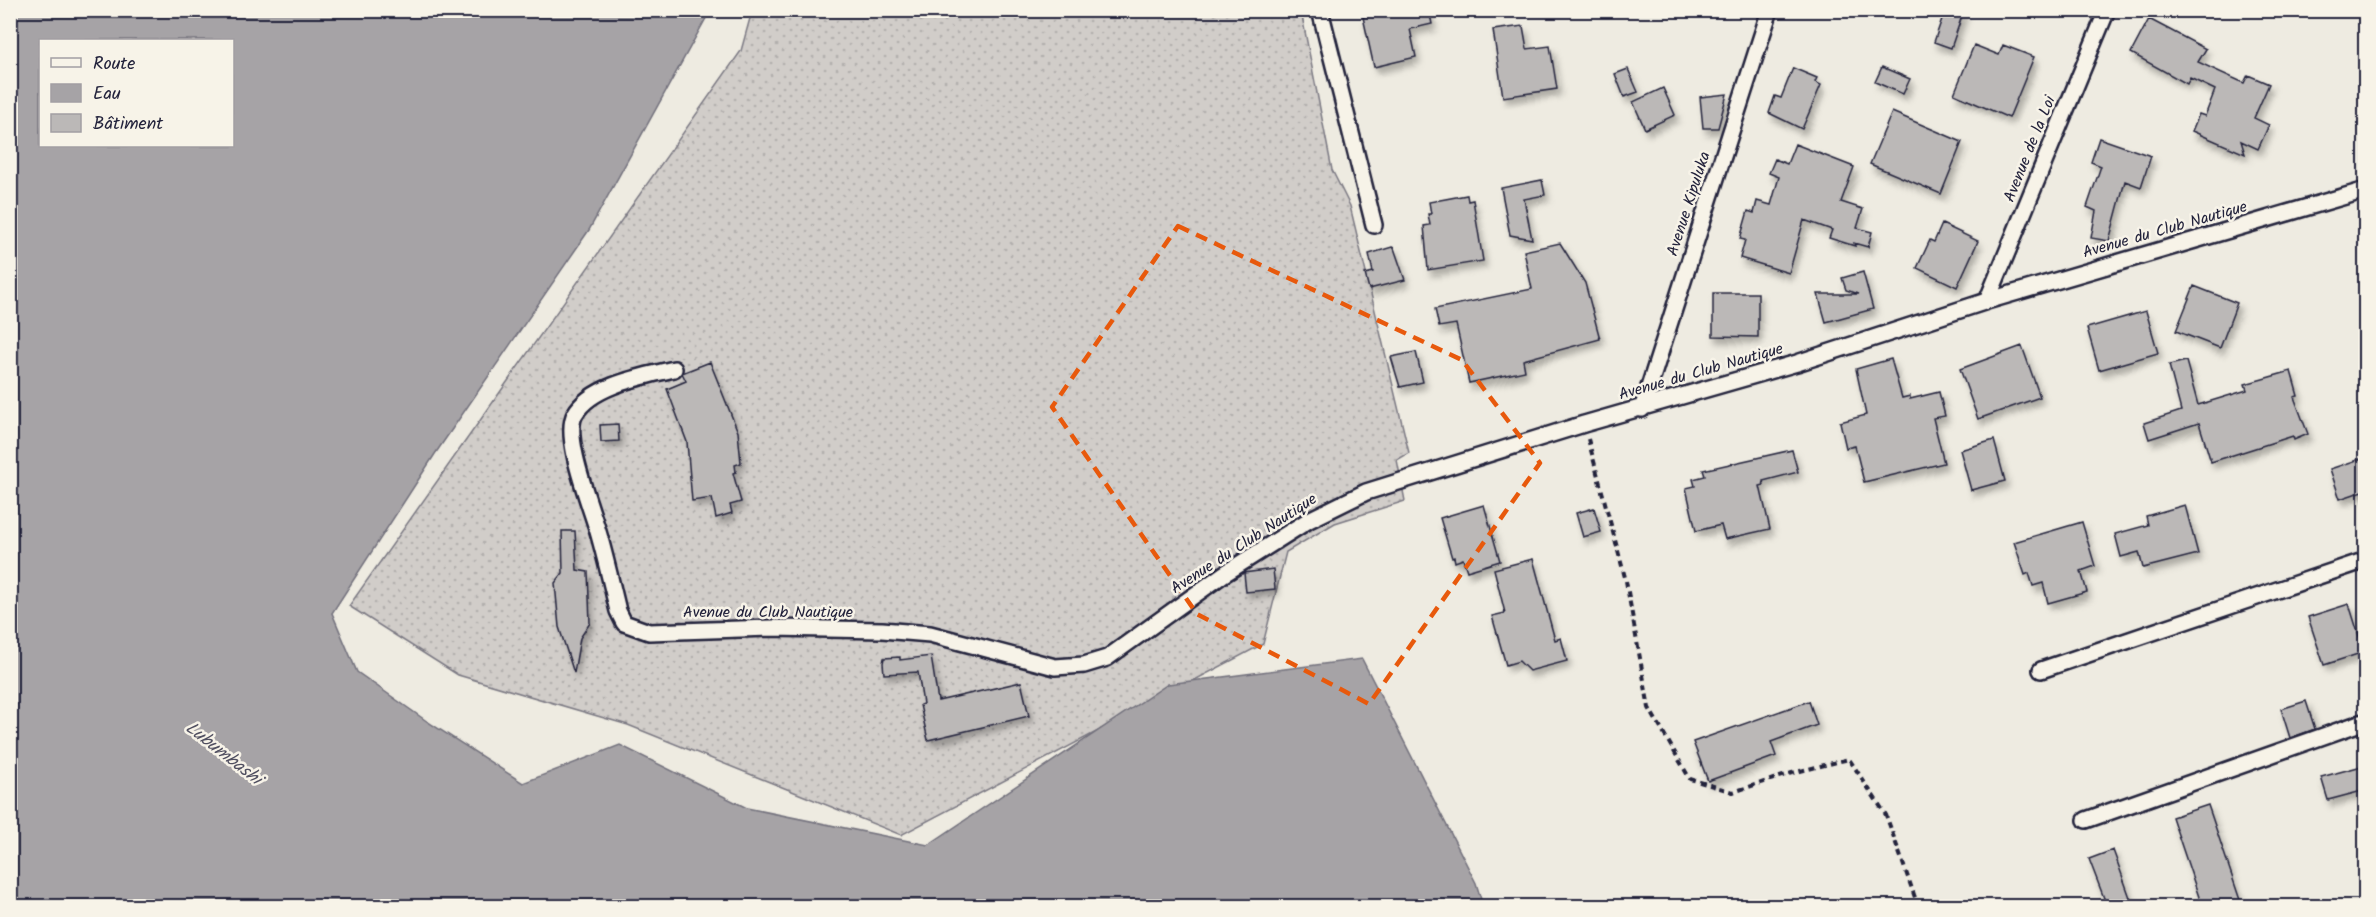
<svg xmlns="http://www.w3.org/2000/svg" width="2376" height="917" font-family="Kalam,sans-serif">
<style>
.grass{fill:url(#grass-dots);stroke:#7a7882;stroke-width:1.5}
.water{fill:#a6a3a6;stroke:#716f7b;stroke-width:1.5;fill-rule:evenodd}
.building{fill:#bbb8b7;stroke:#22223b;stroke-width:1.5;filter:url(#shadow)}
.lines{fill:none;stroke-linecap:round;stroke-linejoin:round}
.minor-casing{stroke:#22223b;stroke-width:20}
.path{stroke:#22223b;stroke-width:4;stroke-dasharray:6 4.5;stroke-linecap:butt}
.minor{stroke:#f7f3e8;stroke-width:15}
.marked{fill:none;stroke:#e8590c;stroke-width:4.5;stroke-dasharray:12 8;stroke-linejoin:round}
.labels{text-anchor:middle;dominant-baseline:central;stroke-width:5;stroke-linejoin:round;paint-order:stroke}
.street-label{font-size:16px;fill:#22223b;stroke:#f7f3e8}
.water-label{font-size:18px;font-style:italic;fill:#504f60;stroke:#f7f3e8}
</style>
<defs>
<pattern id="grass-dots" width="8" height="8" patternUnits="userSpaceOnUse" patternTransform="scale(1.5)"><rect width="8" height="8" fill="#d1cdc9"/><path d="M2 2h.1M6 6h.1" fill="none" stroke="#b3b0ae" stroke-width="1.8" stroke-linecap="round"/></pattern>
<filter id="shadow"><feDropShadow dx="3.5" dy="6" stdDeviation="3" flood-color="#0004"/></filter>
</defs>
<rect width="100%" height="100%" fill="#eeebe1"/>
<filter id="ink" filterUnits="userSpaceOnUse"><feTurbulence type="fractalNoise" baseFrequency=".0167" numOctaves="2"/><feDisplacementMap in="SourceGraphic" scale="12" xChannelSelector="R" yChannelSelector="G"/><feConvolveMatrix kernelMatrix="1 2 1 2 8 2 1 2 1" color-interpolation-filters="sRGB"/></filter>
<g filter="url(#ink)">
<!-- grass -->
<path class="grass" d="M752 11H1301L1332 170 1350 206 1409 453 1397 460 1405 501 1335 523 1286 552 1263 644 901 835 628 725 458 675 349 606 741 51Z"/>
<!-- water -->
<path class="water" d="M10 11H710L589 230 435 454 332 613 357 672 428 722 523 783 620 745 747 808 928 845 1168 684 1362 659 1476 883 1483 906H11ZM40 40H232V146H40Z"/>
<!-- building -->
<path class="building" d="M1391 10H1429L1432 24 1410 29 1416 57 1374 67 1363 17Z
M1945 10H1964L1951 48 1934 42Z
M2149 19 2206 49 2198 62 2244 83 2248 75 2269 84 2254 118 2269 125 2258 149 2241 141 2245 154 2192 131 2199 114 2205 116 2215 90 2190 78 2187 84 2131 53Z
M1523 26 1527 49 1550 46 1557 89 1503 97 1493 30Z
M1974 45 1999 55 2003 45 2034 57 2009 118 1954 94Z
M1882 67 1910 79 1903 94 1875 82Z
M1793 68 1817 78 1815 82 1821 85 1802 129 1769 113 1775 96 1781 98Z
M1628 69 1638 92 1624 97 1615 74Z
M1663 88 1675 115 1645 129 1633 102Z
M1727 94 1718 128H1703L1700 97Z
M1892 112 1962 142 1941 194 1870 164Z
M2099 138 2151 156 2141 187 2125 181 2109 241 2091 238 2096 211 2087 207 2101 166 2091 162Z
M1795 144 1854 167 1841 202 1863 209 1857 228 1872 232 1868 247 1854 243 1855 246 1829 238 1832 230 1804 220 1789 273 1740 258 1745 240 1740 239 1748 211 1754 213 1757 201 1771 205 1779 177 1769 173 1775 159 1787 164Z
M1542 180 1545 195 1524 199 1532 239 1510 235 1501 188Z
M1467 195 1468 201 1473 200 1483 261 1428 270 1424 226 1430 225 1428 214H1431L1429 202Z
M1942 224 1978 241 1957 287 1917 268 1930 240 1934 242Z
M1560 243 1585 283 1600 339 1523 360 1525 371 1469 383 1456 324 1439 327 1435 309 1532 289 1524 251Z
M1392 247 1394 248 1405 280 1369 289 1365 274 1373 272 1369 254Z
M1863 272 1873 309 1826 322 1818 294H1859L1846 290 1842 278Z
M2194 286 2237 303 2220 348 2176 331Z
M1713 293H1758V337L1713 336Z
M2146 311 2158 353 2099 370 2087 328Z
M2022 346 2040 397 1978 419 1960 369Z
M1416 352 1423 382 1400 387 1391 357Z
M1891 359 1902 398 1910 396V399L1939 392 1945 416 1933 418 1944 463 1864 482 1855 446 1846 448 1840 422 1866 415 1856 369Z
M2186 361 2198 405 2247 390 2245 384 2291 371 2298 396 2294 397 2308 434 2294 440 2293 436 2211 462 2199 423 2149 439 2144 423 2181 411 2169 365Z
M710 362 738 432 741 463 735 465 736 472 733 473 741 502 730 505 732 513 716 518 712 498 692 501 687 442 667 389 686 381 682 373Z
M618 424 619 441 601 442 600 425Z
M1994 440 2005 481 1971 490 1960 450Z
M1792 450 1798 472 1763 481 1764 485 1760 486 1770 529 1725 539 1721 525 1696 531 1686 488 1695 486 1693 479 1705 476 1703 470Z
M2366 457V490L2340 499 2330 469Z
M1484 505 1500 561 1467 571 1463 559 1455 562 1454 557 1452 558 1440 518Z
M2185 505 2198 554 2143 568 2139 552 2121 557 2115 534 2148 525 2146 516Z
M1594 508 1601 532 1583 537 1576 513Z
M2082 522 2095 566 2081 571 2087 592 2048 603 2043 583 2033 586 2029 573 2025 575 2014 542Z
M562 531H575L577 570 588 572 590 623 580 638 574 673 559 627 555 583 563 573Z
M1533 559 1555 640 1561 638 1567 661 1529 671 1519 661 1506 665 1492 616 1505 613 1494 569Z
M1273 569 1275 589 1246 592 1244 573Z
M2349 604 2364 652 2324 665 2308 617Z
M931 656 938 701 1021 682 1029 716 928 740 920 705 923 704 918 672 884 674 883 663 884 658 900 657V660Z
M1809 701 1817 725 1771 742 1776 756 1708 781 1693 742Z
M2306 701 2315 729 2290 738 2281 709Z
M2362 766 2366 790 2328 800 2321 777Z
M2208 805 2242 906H2202L2172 817Z
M2113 850 2133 906H2107L2089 859Z"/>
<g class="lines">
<!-- minor casing -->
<g class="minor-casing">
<path id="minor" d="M1320 10 1374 225
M1987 301 2107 10
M674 369C645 376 591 385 575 414 562 437 592 509 599 535 606 560 612 586 618 611L624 623 649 632 772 628 882 630 930 634 1055 667 1084 665 1107 658 1224 574 1309 520 1366 492 1584 424 1797 363 1987 301 2366 190
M1642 409 1770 10
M2041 670 2366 560
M2086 820 2366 721"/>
</g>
<!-- path -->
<path class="path" d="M1588 439 1626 581 1649 708 1690 779 1733 792 1792 773 1849 759 1886 815 1918 906"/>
<!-- minor -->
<use href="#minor" class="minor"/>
</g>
</g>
<!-- marked area -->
<path class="marked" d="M1178 226 1462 360 1540 463 1369 704 1197 614 1052 407Z"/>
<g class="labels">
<!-- street labels -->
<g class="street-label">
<text transform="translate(2030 149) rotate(-68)">Avenue de la Loi</text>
<text transform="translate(1689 204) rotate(-72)">Avenue Kipuluka</text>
<text transform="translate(2165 230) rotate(-16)">Avenue du Club Nautique</text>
<text transform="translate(1701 372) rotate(-16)">Avenue du Club Nautique</text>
<text transform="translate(1244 544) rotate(-33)">Avenue du Club Nautique</text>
<text x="768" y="612">Avenue du Club Nautique</text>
</g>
<!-- water labels -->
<g class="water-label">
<text transform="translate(223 754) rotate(38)">Lubumbashi</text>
</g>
</g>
<!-- margin -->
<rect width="2376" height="917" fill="none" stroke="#f7f3e8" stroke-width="36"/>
<rect x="18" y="18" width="2340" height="881" fill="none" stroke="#22223b" stroke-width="2" filter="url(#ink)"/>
<!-- legend -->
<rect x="39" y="39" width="195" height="108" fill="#f7f3e8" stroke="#a29fa3" stroke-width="1.5"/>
<rect x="51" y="58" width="30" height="9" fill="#f7f3e8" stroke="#a29fa3" stroke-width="1.5"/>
<text x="93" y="69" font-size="18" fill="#22223b">Route</text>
<rect x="51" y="84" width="30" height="18" fill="#a6a3a6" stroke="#a29fa3" stroke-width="1.5"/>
<text x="93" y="99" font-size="18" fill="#22223b">Eau</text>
<rect x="51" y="114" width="30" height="18" fill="#bbb8b7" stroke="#a29fa3" stroke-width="1.5"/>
<text x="93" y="129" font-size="18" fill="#22223b">Bâtiment</text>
</svg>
